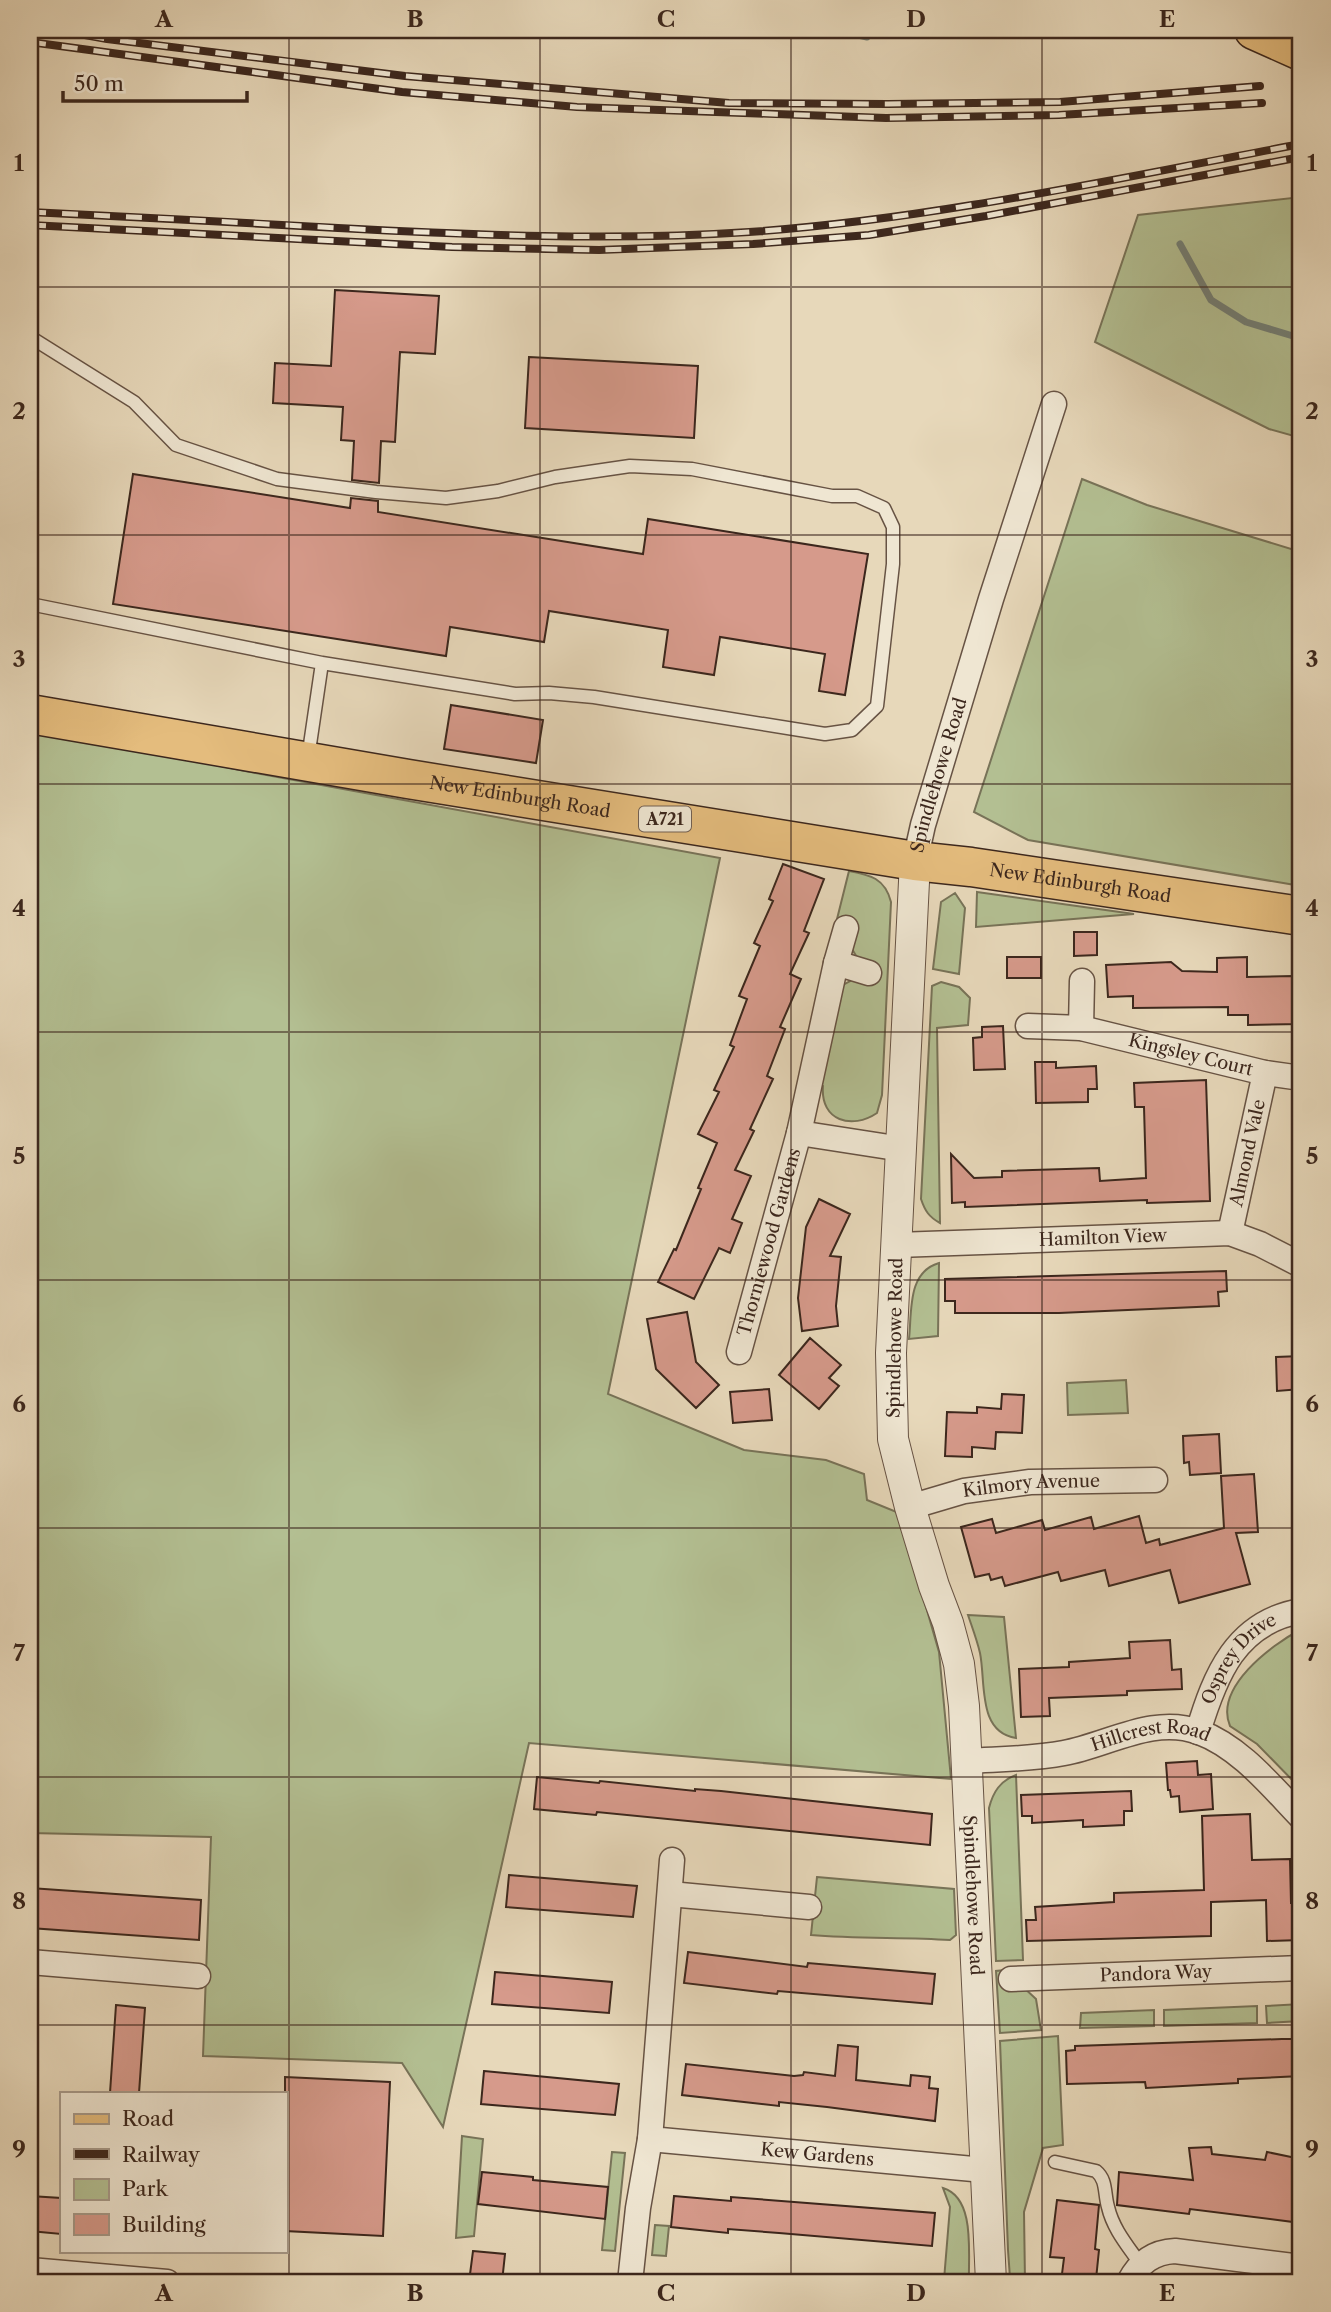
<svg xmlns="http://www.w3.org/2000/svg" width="1331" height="2312" font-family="'Libre Caslon Text',serif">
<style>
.green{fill:#b3bf92;stroke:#787358;stroke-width:2}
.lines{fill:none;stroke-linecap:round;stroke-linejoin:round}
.stream{stroke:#737f76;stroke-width:7}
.building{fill:#d69a8b;stroke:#3c271d;stroke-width:2}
.service-casing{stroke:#675344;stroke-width:15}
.minor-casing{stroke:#675344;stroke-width:27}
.tertiary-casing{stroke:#675344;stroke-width:32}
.primary-casing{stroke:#3c271d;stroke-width:41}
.motorway-casing{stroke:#3c271d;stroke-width:41}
.service{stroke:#efe6d2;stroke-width:12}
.minor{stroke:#efe6d2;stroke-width:24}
.tertiary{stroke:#efe6d2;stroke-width:30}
.primary{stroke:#e4bc7d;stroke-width:38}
.motorway{stroke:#e4bc7d;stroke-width:38}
.rail-casing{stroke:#3c271d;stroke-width:8}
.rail{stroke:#efe6d2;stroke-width:5;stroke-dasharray:16;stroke-linecap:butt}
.grid{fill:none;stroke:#3c271d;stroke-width:2;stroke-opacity:0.55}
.labels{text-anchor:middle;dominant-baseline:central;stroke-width:5;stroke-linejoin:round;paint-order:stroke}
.shield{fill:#efe6d2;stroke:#726053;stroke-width:2}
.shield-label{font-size:16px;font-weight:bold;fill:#3c271d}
.street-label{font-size:18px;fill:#3c271d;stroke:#efe6d2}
.neatline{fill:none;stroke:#3c271d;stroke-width:2.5}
.grid-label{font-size:23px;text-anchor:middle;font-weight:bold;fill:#3c271d}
</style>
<rect width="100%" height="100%" fill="#e7d8ba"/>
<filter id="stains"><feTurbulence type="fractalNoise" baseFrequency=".00286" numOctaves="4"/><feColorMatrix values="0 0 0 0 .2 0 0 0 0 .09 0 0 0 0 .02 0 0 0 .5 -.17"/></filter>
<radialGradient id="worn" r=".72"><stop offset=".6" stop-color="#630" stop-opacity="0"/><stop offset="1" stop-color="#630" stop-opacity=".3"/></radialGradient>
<!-- green -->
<path class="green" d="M1301 197V438L1269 429 1095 342 1138 215Z
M1082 479 1147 505 1301 552V886L1028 840 974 812Z
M30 727 245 771 720 858 608 1394 744 1450 826 1460 864 1474 867 1500 899 1513 939 1652 951 1779 529 1743 443 2127 402 2063 203 2056 211 1837 30 1833Z
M849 871C870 875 885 878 891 902L882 1095 877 1113C852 1130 820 1121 823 1086L817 1083 843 985 852 980 858 959 852 949 857 925 837 919Z
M977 892 1134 914 976 927Z
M955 893 965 908 959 974 933 969 941 902Z
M941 982 959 987 970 998 968 1025 937 1028 940 1223C929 1217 925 1211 921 1199L932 986Z
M939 1263 938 1336 909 1339C912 1312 907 1272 939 1263Z
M1126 1380 1128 1413 1068 1415 1067 1383Z
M968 1615 1004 1617 1016 1738C977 1732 986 1682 980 1653 977 1640 972 1627 968 1615Z
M1300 1630 1301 1789 1257 1744 1230 1726C1214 1688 1271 1645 1300 1630Z
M1016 1775 1023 1960 996 1961 989 1808C993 1792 1000 1781 1016 1775Z
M817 1877 954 1889 956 1935 950 1940C903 1937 857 1939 811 1935Z
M1005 1970 1036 1999 1041 2030 1000 2033 996 1971Z
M1301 2004V2021L1267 2023 1266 2006Z
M1257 2006V2023L1164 2026V2010Z
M1154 2010V2026L1080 2028 1081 2013Z
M1058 2036 1063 2145 1043 2148 1024 2212 1025 2282H1013L1010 2278 1008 2250 1000 2041Z
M462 2136 483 2139 474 2236 456 2238Z
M612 2152 625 2153 615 2251 602 2250Z
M943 2188C976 2198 968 2254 969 2282L944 2280 950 2207Z
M655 2225 669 2226 666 2256 652 2255Z"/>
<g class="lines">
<!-- stream -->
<path class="stream" d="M836 30 867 37
M1180 244 1211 300 1246 322 1293 336 1301 342"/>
</g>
<!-- building -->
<path class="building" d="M335 290 439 296 435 354 400 352 395 442 381 441 379 483 352 480 354 441 341 440 343 407 273 403 275 363 331 366Z
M529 357 698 366 694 438 525 428Z
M133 474 350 508 351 498 378 501V512L643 554 648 519 868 554 845 695 819 691 825 654 720 637 714 675 663 667 668 630 549 611 544 642 450 627 446 656 113 604Z
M451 705 543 720 536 763 444 749Z
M783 864 824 879 804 931 809 933 790 974 801 979 780 1027 785 1029 767 1076 773 1079 750 1129 754 1131 735 1170 751 1176 732 1219 742 1223 730 1253 719 1248 694 1299 658 1282 674 1249 676 1250 701 1189 698 1188 717 1143 698 1134 719 1092 714 1090 734 1047 730 1045 747 999 739 996 760 946 754 943 773 901 769 899Z
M1074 932H1097V955L1074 956Z
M1007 957H1041V978H1007Z
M1247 957V977L1292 976 1293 1004H1301V1024L1248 1025V1015H1228V1007L1133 1008V996L1108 997 1106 965 1171 962 1182 971 1217 972V958Z
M1003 1026 1005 1069 974 1070 973 1038 982 1037V1027Z
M1035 1062H1056V1068L1096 1066 1097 1089H1088V1102L1036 1103Z
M1206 1080 1210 1201 1147 1203V1200L965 1207V1202L952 1203 951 1154 974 1178 1002 1177V1171L1099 1168 1100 1181 1146 1178 1144 1107H1135L1134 1083Z
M819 1199 850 1214 830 1256 841 1257 836 1306 838 1326 802 1331 798 1298 806 1227Z
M1226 1271 1227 1291 1218 1292 1219 1306 1059 1313H955V1301H945V1279Z
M687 1312 696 1362 719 1385 696 1408 656 1369 647 1319Z
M810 1338 841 1365 829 1378 839 1386 819 1409 779 1375Z
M1301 1356V1389L1277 1391 1276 1357Z
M769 1389 772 1420 733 1423 730 1392Z
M1002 1394 1024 1395 1022 1433 996 1432 995 1449 972 1447V1457L945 1456 947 1412 977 1413V1407L1001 1409Z
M1219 1434 1221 1473 1190 1475 1189 1462 1184 1463 1183 1436Z
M1254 1474 1258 1532 1236 1533 1250 1584 1179 1603 1170 1570 1109 1586 1105 1570 1061 1581 1058 1572 1005 1586 1002 1577 991 1580 989 1574 975 1577 961 1527 992 1519 996 1533 1042 1520 1045 1530 1091 1517 1094 1529 1139 1516 1146 1543 1159 1539 1160 1545 1224 1528 1221 1476Z
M1170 1640 1172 1670 1181 1669 1182 1689 1127 1691V1695L1049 1698 1050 1716 1021 1717 1019 1669 1069 1667V1662L1130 1658 1129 1642Z
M1197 1761 1198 1775 1211 1774 1213 1809 1180 1812 1179 1796 1171 1797 1170 1790H1168L1166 1763Z
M537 1777 599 1783 600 1781 695 1791V1789L721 1791 932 1814 930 1845 597 1812 596 1815 534 1809Z
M1131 1791 1132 1811H1124V1825L1083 1827V1820L1032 1823V1816H1022L1021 1795Z
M1250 1814 1252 1860 1290 1859 1291 1903H1301V1940L1267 1941 1266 1900 1211 1902V1936L1027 1941 1026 1920H1036L1035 1907 1114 1902V1893L1204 1890 1202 1816Z
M509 1875 637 1886 633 1917 506 1907Z
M30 1888 201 1900 199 1940 30 1928Z
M688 1952 807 1967 808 1963 935 1974 932 2004 778 1991 777 1994 684 1983Z
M495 1972 612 1982 609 2013 492 2004Z
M116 2005 145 2008 139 2093H110Z
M1282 2039H1296V2042H1301V2076L1238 2079V2083L1146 2088 1145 2082 1067 2084 1066 2051 1075 2050V2046Z
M838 2045 858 2047 856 2080 910 2086 911 2075 930 2077 929 2088 938 2089 935 2121 827 2107 779 2102V2106L682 2095 686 2064 794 2076 803 2075 804 2072 835 2076Z
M484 2071 619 2084 615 2115 481 2104Z
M285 2077 390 2082 383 2236 285 2231Z
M1211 2147 1212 2154 1265 2160 1267 2152 1301 2159V2223L1190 2209 1189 2214 1117 2205 1119 2172 1193 2180 1189 2148Z
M482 2172 533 2177V2180L608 2187 605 2219 478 2204Z
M30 2196 61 2198V2234L30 2231Z
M674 2196 731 2201V2197L935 2213 932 2246 779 2233 728 2229V2233L671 2227Z
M1057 2200 1099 2205 1095 2249 1099 2250 1096 2279 1091 2278V2282H1061L1064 2258 1050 2257Z
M473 2251 505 2254 502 2282H469Z"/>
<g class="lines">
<!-- service casing -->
<g class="service-casing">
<path id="service" d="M30 339 35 340 134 402 176 445 277 479 376 492 446 498 498 491 555 477 630 466 692 469 832 496H857L884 508 893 527V564L877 706 852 730 825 734 594 697 549 693 515 694 322 663 308 758
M30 604 322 663
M1055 2162 1096 2171C1107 2180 1104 2193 1108 2207 1113 2229 1128 2246 1141 2265"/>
</g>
<!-- minor casing -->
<g class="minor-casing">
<g id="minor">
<path id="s1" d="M915 861 923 825 991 599 1054 404"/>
<path d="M846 928 836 963 799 1133 902 1149"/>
<path d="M836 963 869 973"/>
<path id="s2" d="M1028 1026 1081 1028 1265 1073 1301 1078"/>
<path d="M1081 1028 1082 981"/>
<path id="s3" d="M1230 1233 1265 1073"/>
<path id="s4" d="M897 1245 1230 1233 1260 1244 1301 1265"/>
<path id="s5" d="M739 1352 799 1133"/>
<path id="s6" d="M910 1507 964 1491 1030 1482 1155 1480"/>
<path id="s7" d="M1198 1732C1215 1675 1236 1622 1301 1611"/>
<path id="s8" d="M968 1761C1000 1759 1033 1759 1064 1753 1108 1745 1153 1715 1199 1732 1240 1747 1271 1786 1301 1817"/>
<path id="s9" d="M672 1860 650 2139 984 2170"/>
<path d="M670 1894 809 1907"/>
<path d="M30 1962 198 1976"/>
<path id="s10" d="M1011 1979 1301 1968"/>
<path d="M30 2270 167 2282"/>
<path d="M630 2282 638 2208 650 2139"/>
<path d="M1129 2282C1139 2263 1153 2252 1175 2251L1301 2267"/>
</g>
</g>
<!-- tertiary casing -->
<g class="tertiary-casing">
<g id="tertiary">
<path id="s11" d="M915 861 891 1353 893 1439 910 1507 934 1586 948 1623 959 1664 964 1706 991 2282"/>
</g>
</g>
<!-- primary casing -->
<g class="primary-casing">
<g id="primary">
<path id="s12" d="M30 714 408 779 915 861 971 867 1301 916"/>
</g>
</g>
<!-- motorway casing -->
<g class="motorway-casing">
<path id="motorway" d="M1254 30 1301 51"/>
</g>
<!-- service -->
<use href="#service" class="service"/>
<!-- minor -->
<use href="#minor" class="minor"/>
<!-- tertiary -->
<use href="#tertiary" class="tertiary"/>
<!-- primary -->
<use href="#primary" class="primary"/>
<!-- motorway -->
<use href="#motorway" class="motorway"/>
<!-- rail casing -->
<g class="rail-casing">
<path id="rail" d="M57 30 107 39 405 76 729 103 888 104 1060 102 1260 86
M30 42 402 92 577 107 886 118 1059 115 1262 103
M30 212C133 217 235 222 338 228 475 235 612 241 749 232 935 219 1118 178 1301 144
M30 225 452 247 599 250 753 244 869 235 986 216 1301 157"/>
</g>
<!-- rail -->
<use href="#rail" class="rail"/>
</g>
<!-- grid -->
<path class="grid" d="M289 30V2282M540 30V2282M791 30V2282M1042 30V2282M30 287H1301M30 535H1301M30 784H1301M30 1032H1301M30 1280H1301M30 1528H1301M30 1777H1301M30 2025H1301"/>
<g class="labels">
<!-- shield labels -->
<rect class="shield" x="639" y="806.5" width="52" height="25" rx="5"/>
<g class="shield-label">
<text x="665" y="819">A721</text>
</g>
<!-- street labels -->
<g class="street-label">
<text stroke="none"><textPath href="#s1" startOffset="89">Spindlehowe Road</textPath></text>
<text stroke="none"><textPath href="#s12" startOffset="497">New Edinburgh Road</textPath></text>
<text stroke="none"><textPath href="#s12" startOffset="1064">New Edinburgh Road</textPath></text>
<text stroke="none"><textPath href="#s2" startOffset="166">Kingsley Court</textPath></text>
<text stroke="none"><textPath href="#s3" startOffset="82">Almond Vale</textPath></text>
<text stroke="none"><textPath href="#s4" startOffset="206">Hamilton View</textPath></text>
<text stroke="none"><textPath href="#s5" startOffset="114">Thorniewood Gardens</textPath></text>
<text transform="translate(895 1338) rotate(-89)">Spindlehowe Road</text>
<text stroke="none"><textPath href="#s6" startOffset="124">Kilmory Avenue</textPath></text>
<text stroke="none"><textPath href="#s7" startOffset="86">Osprey Drive</textPath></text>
<text stroke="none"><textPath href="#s8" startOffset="186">Hillcrest Road</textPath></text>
<text stroke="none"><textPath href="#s11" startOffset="1045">Spindlehowe Road</textPath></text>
<text stroke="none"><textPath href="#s10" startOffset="145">Pandora Way</textPath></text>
<text stroke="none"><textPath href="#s9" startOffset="448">Kew Gardens</textPath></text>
</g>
</g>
<!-- margin -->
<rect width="1331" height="2312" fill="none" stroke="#e7d8ba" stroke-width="77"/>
<!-- legend -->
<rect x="60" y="2092" width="228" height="161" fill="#efe6d2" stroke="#a79a8a" stroke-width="2"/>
<rect x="74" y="2114" width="35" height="10" fill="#e4bc7d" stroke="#a79a8a" stroke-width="2"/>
<text x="122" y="2126" font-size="21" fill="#3c271d">Road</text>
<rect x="74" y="2149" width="35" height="10" fill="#3c271d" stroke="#a79a8a" stroke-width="2"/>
<text x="122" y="2162" font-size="21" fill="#3c271d">Railway</text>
<rect x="74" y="2179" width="35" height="21" fill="#b3bf92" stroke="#a79a8a" stroke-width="2"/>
<text x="122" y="2196" font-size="21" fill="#3c271d">Park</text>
<rect x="74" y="2214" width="35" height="21" fill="#d69a8b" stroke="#a79a8a" stroke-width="2"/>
<text x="122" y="2232" font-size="21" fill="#3c271d">Building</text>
<!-- scale -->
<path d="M63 91v10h184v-10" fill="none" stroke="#3c271d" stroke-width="3.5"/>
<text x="74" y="91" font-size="21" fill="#3c271d" stroke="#efe6d2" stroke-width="5" paint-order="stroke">50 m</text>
<rect x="38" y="38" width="1254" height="2236" class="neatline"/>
<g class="grid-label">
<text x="164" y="27">A</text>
<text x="415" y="27">B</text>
<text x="666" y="27">C</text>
<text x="916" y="27">D</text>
<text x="1167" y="27">E</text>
<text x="19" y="171">1</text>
<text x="1312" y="171">1</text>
<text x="19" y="419">2</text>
<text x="1312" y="419">2</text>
<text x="19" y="667">3</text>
<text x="1312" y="667">3</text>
<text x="19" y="916">4</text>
<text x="1312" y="916">4</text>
<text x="19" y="1164">5</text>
<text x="1312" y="1164">5</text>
<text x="19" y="1412">6</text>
<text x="1312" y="1412">6</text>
<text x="19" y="1661">7</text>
<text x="1312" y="1661">7</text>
<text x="19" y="1909">8</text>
<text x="1312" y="1909">8</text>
<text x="19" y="2157">9</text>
<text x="1312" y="2157">9</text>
<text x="164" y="2301">A</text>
<text x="415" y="2301">B</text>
<text x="666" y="2301">C</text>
<text x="916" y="2301">D</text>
<text x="1167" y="2301">E</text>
</g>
<rect width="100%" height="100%" filter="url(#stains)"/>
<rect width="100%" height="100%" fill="url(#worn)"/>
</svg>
